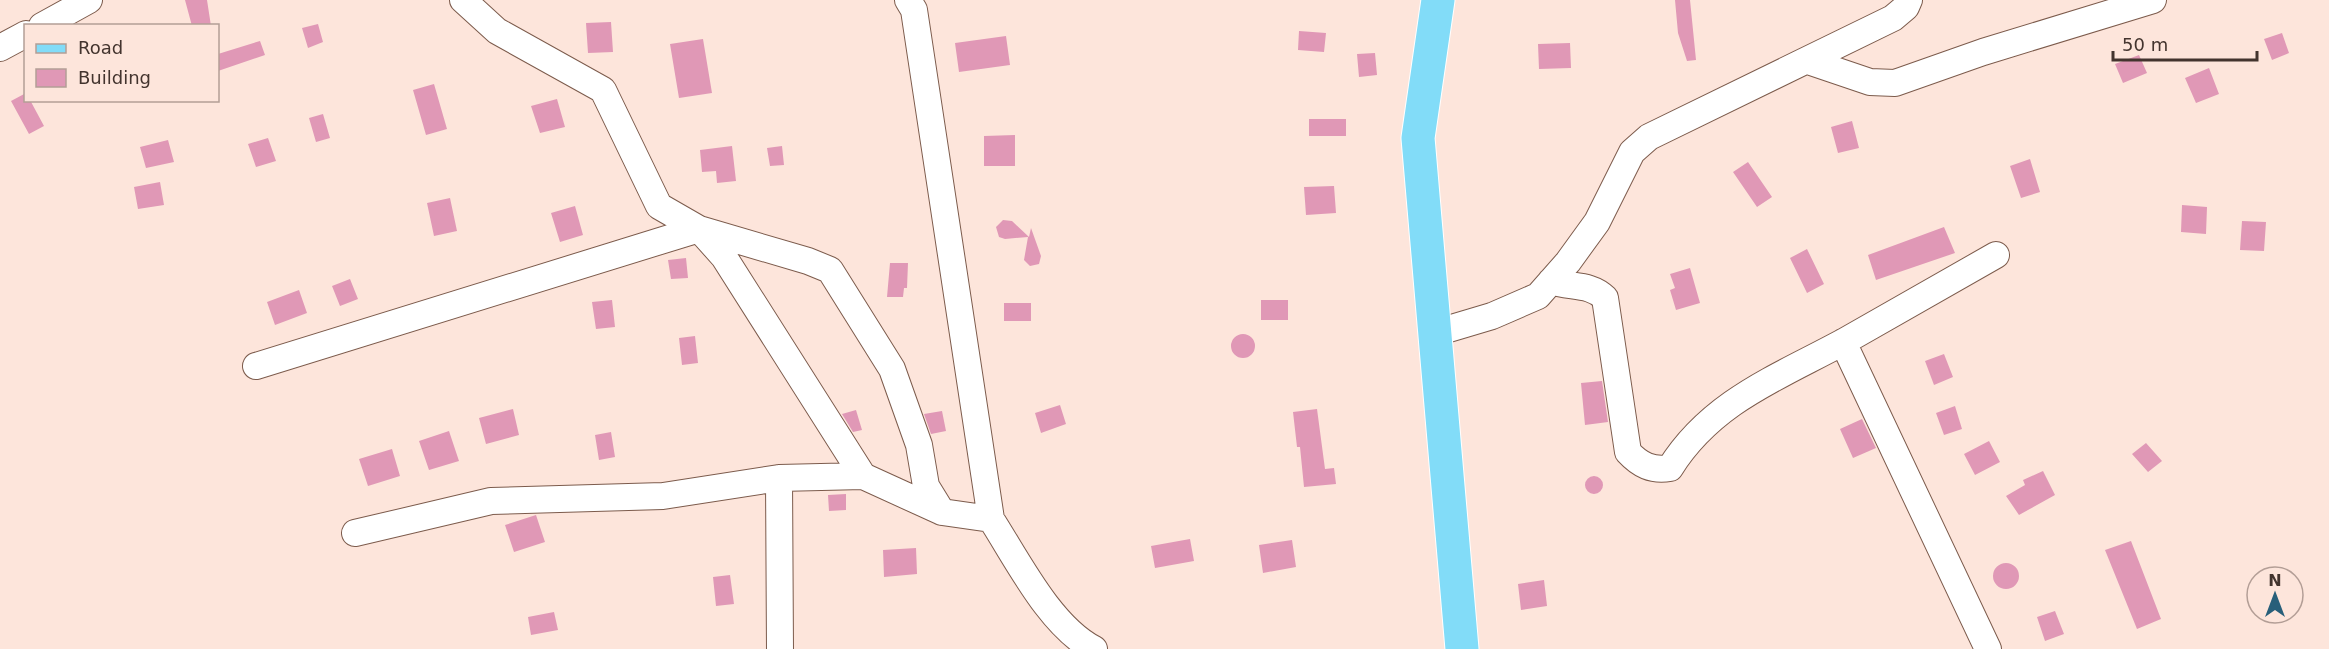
<svg xmlns="http://www.w3.org/2000/svg" width="2329" height="649" font-family="'DejaVu Sans',sans-serif">
<style>
.building{fill:#e098b6}
.lines{fill:none;stroke-linecap:round;stroke-linejoin:round}
.minor-casing{stroke:#7c5b4c;stroke-width:28}
.major-casing{stroke:#fff;stroke-width:35}
.minor{stroke:#fff;stroke-width:26}
.major{stroke:#82dcf8;stroke-width:33}
</style>
<rect width="100%" height="100%" fill="#fde5db"/>
<!-- building -->
<path class="building" d="M185 0H207L211 26H192Z
M1675 0H1690L1696 60 1687 61 1678 33Z
M611 22 613 52 588 53 586 23Z
M318 24 323 42 308 48 302 28Z
M1299 31 1326 33 1324 52 1298 50Z
M2282 33 2289 53 2272 60 2264 39Z
M1006 36 1010 65 959 72 955 43Z
M703 39 712 93 679 98 670 44Z
M260 41 265 55 218 71V54Z
M1570 43 1571 68 1539 69 1538 44Z
M1375 53 1377 75 1359 77 1357 54Z
M2139 55 2147 73 2123 83 2115 64Z
M2209 68 2219 94 2196 103 2185 78Z
M434 84 447 129 426 135 413 90Z
M26 93V100H30L44 126 29 134 11 101Z
M557 99 565 127 540 133 531 106Z
M323 114 330 138 316 142 309 118Z
M1309 119H1346V136H1309Z
M1852 121 1859 148 1838 153 1831 127Z
M1015 135V166H984V136Z
M268 138 276 161 256 167 248 144Z
M168 140 174 162 146 168 140 147Z
M732 146 736 181 717 183 716 171 702 172 700 150Z
M782 146 784 165 770 166 767 148Z
M2030 159 2040 192 2021 198 2010 166Z
M1748 162 1772 197 1757 207 1733 172Z
M160 182 164 205 138 209 134 187Z
M1334 186 1336 213 1306 215 1304 187Z
M450 198 457 231 434 236 427 203Z
M2182 205 2207 207 2206 234 2181 232Z
M575 206 583 235 560 242 551 213Z
M1003 220 1012 221 1029 237 1031 228 1041 256 1039 264 1030 266 1024 260 1028 237 1005 239 999 237 996 227Z
M2242 221 2266 222 2264 251 2240 250Z
M1944 227 1955 253 1876 280 1868 255Z
M1807 249 1824 284 1807 293 1790 258Z
M686 258 688 278 671 279 668 260Z
M890 263H908L907 288H904L903 297H887Z
M1690 268 1700 303 1676 310 1670 290 1675 288 1670 274Z
M350 279 358 299 340 306 332 286Z
M299 290 307 313 275 325 267 302Z
M612 300 615 327 596 329 592 302Z
M1261 300H1288V320H1261Z
M1004 303H1031V321H1004Z
M1231 346a12 12 0 1 1 24 0a12 12 0 1 1-24 0Z
M695 336 698 363 682 365 679 338Z
M1944 354 1953 377 1934 385 1925 361Z
M1602 381 1608 422 1585 425 1581 383Z
M1060 405 1066 424 1041 433 1035 413Z
M1955 406 1962 429 1944 435 1936 413Z
M513 409 519 435 486 444 479 418Z
M1317 409 1325 469 1334 468 1336 484 1304 487 1300 447H1297L1293 412Z
M856 410 862 430 853 432 842 414Z
M942 411 946 431 931 434 924 414Z
M1862 419 1876 448 1853 458 1840 429Z
M449 431 459 461 429 470 419 441Z
M611 432 615 457 599 460 595 435Z
M1989 441 2000 462 1975 475 1964 454Z
M2146 443 2162 461 2148 472 2132 454Z
M392 449 400 476 368 486 359 459Z
M2043 471 2055 495 2019 515 2006 496 2025 485 2023 480Z
M1585 485a9 9 0 1 1 18 0a9 9 0 1 1-18 0Z
M846 494V510L829 511 828 495Z
M536 515 545 542 514 552 505 525Z
M1190 539 1194 561 1155 568 1151 546Z
M1292 540 1296 567 1263 573 1259 545Z
M2131 541 2161 619 2137 629 2105 550Z
M916 548 917 574 884 577 883 550Z
M1993 576a13 13 0 1 1 26 0a13 13 0 1 1-26 0Z
M730 575 734 604 716 606 713 577Z
M1544 580 1547 606 1521 610 1518 584Z
M2055 611 2064 634 2045 641 2037 617Z
M554 612 558 630 531 635 528 617Z"/>
<g class="lines">
<!-- minor casing -->
<g class="minor-casing">
<path id="minor" d="M463 0 497 31 603 90 659 206 699 229 724 257 863 476
M908 0 914 10 991 519
M42 26 89 0
M0 48 26 34
M1808 61 1870 82 1895 83 1983 52 2153 0
M1551 281C1570 288 1590 283 1605 298L1628 452C1640 465 1652 471 1670 468 1712 401 1779 377 1845 341 1895 313 1945 284 1996 255
M1435 333 1492 316 1538 296 1568 262 1597 222 1632 152 1649 137 1893 18 1906 7 1909 0
M1843 342 1988 649
M256 366 699 229 808 261 830 270 892 369 919 445 926 486 942 512 863 476 779 478 663 496 491 501 355 533
M779 478 780 649
M942 512 991 519C1018 561 1050 626 1094 649"/>
</g>
<!-- major casing -->
<g class="major-casing">
<path id="major" d="M1438 0 1418 138 1462 649"/>
</g>
<!-- minor -->
<use href="#minor" class="minor"/>
<!-- major -->
<use href="#major" class="major"/>
</g>
<!-- legend -->
<rect x="24" y="24" width="195" height="78" fill="#fde5db" stroke="#b39e96" stroke-width="1.5"/>
<rect x="36" y="44" width="30" height="9" fill="#82dcf8" stroke="#b39e96" stroke-width="1.5"/>
<text x="78" y="54" font-size="18" fill="#43342e">Road</text>
<rect x="36" y="69" width="30" height="18" fill="#e098b6" stroke="#b39e96" stroke-width="1.5"/>
<text x="78" y="84" font-size="18" fill="#43342e">Building</text>
<!-- north arrow -->
<g transform="translate(2275 595)"><circle r="28" fill="#fde5db" stroke="#b39e96" stroke-width="1.5"/>
<path d="M0-4.5L10 22L0 15L-10 22Z" fill="#285f7a"/>
<text y="-9" font-size="16" font-weight="bold" text-anchor="middle" fill="#43342e">N</text>
</g>
<!-- scale -->
<path d="M2113 51v9h144v-9" fill="none" stroke="#43342e" stroke-width="3"/>
<text x="2122" y="51" font-size="18" fill="#43342e" stroke="#fde5db" stroke-width="4.5" paint-order="stroke">50 m</text>
</svg>
